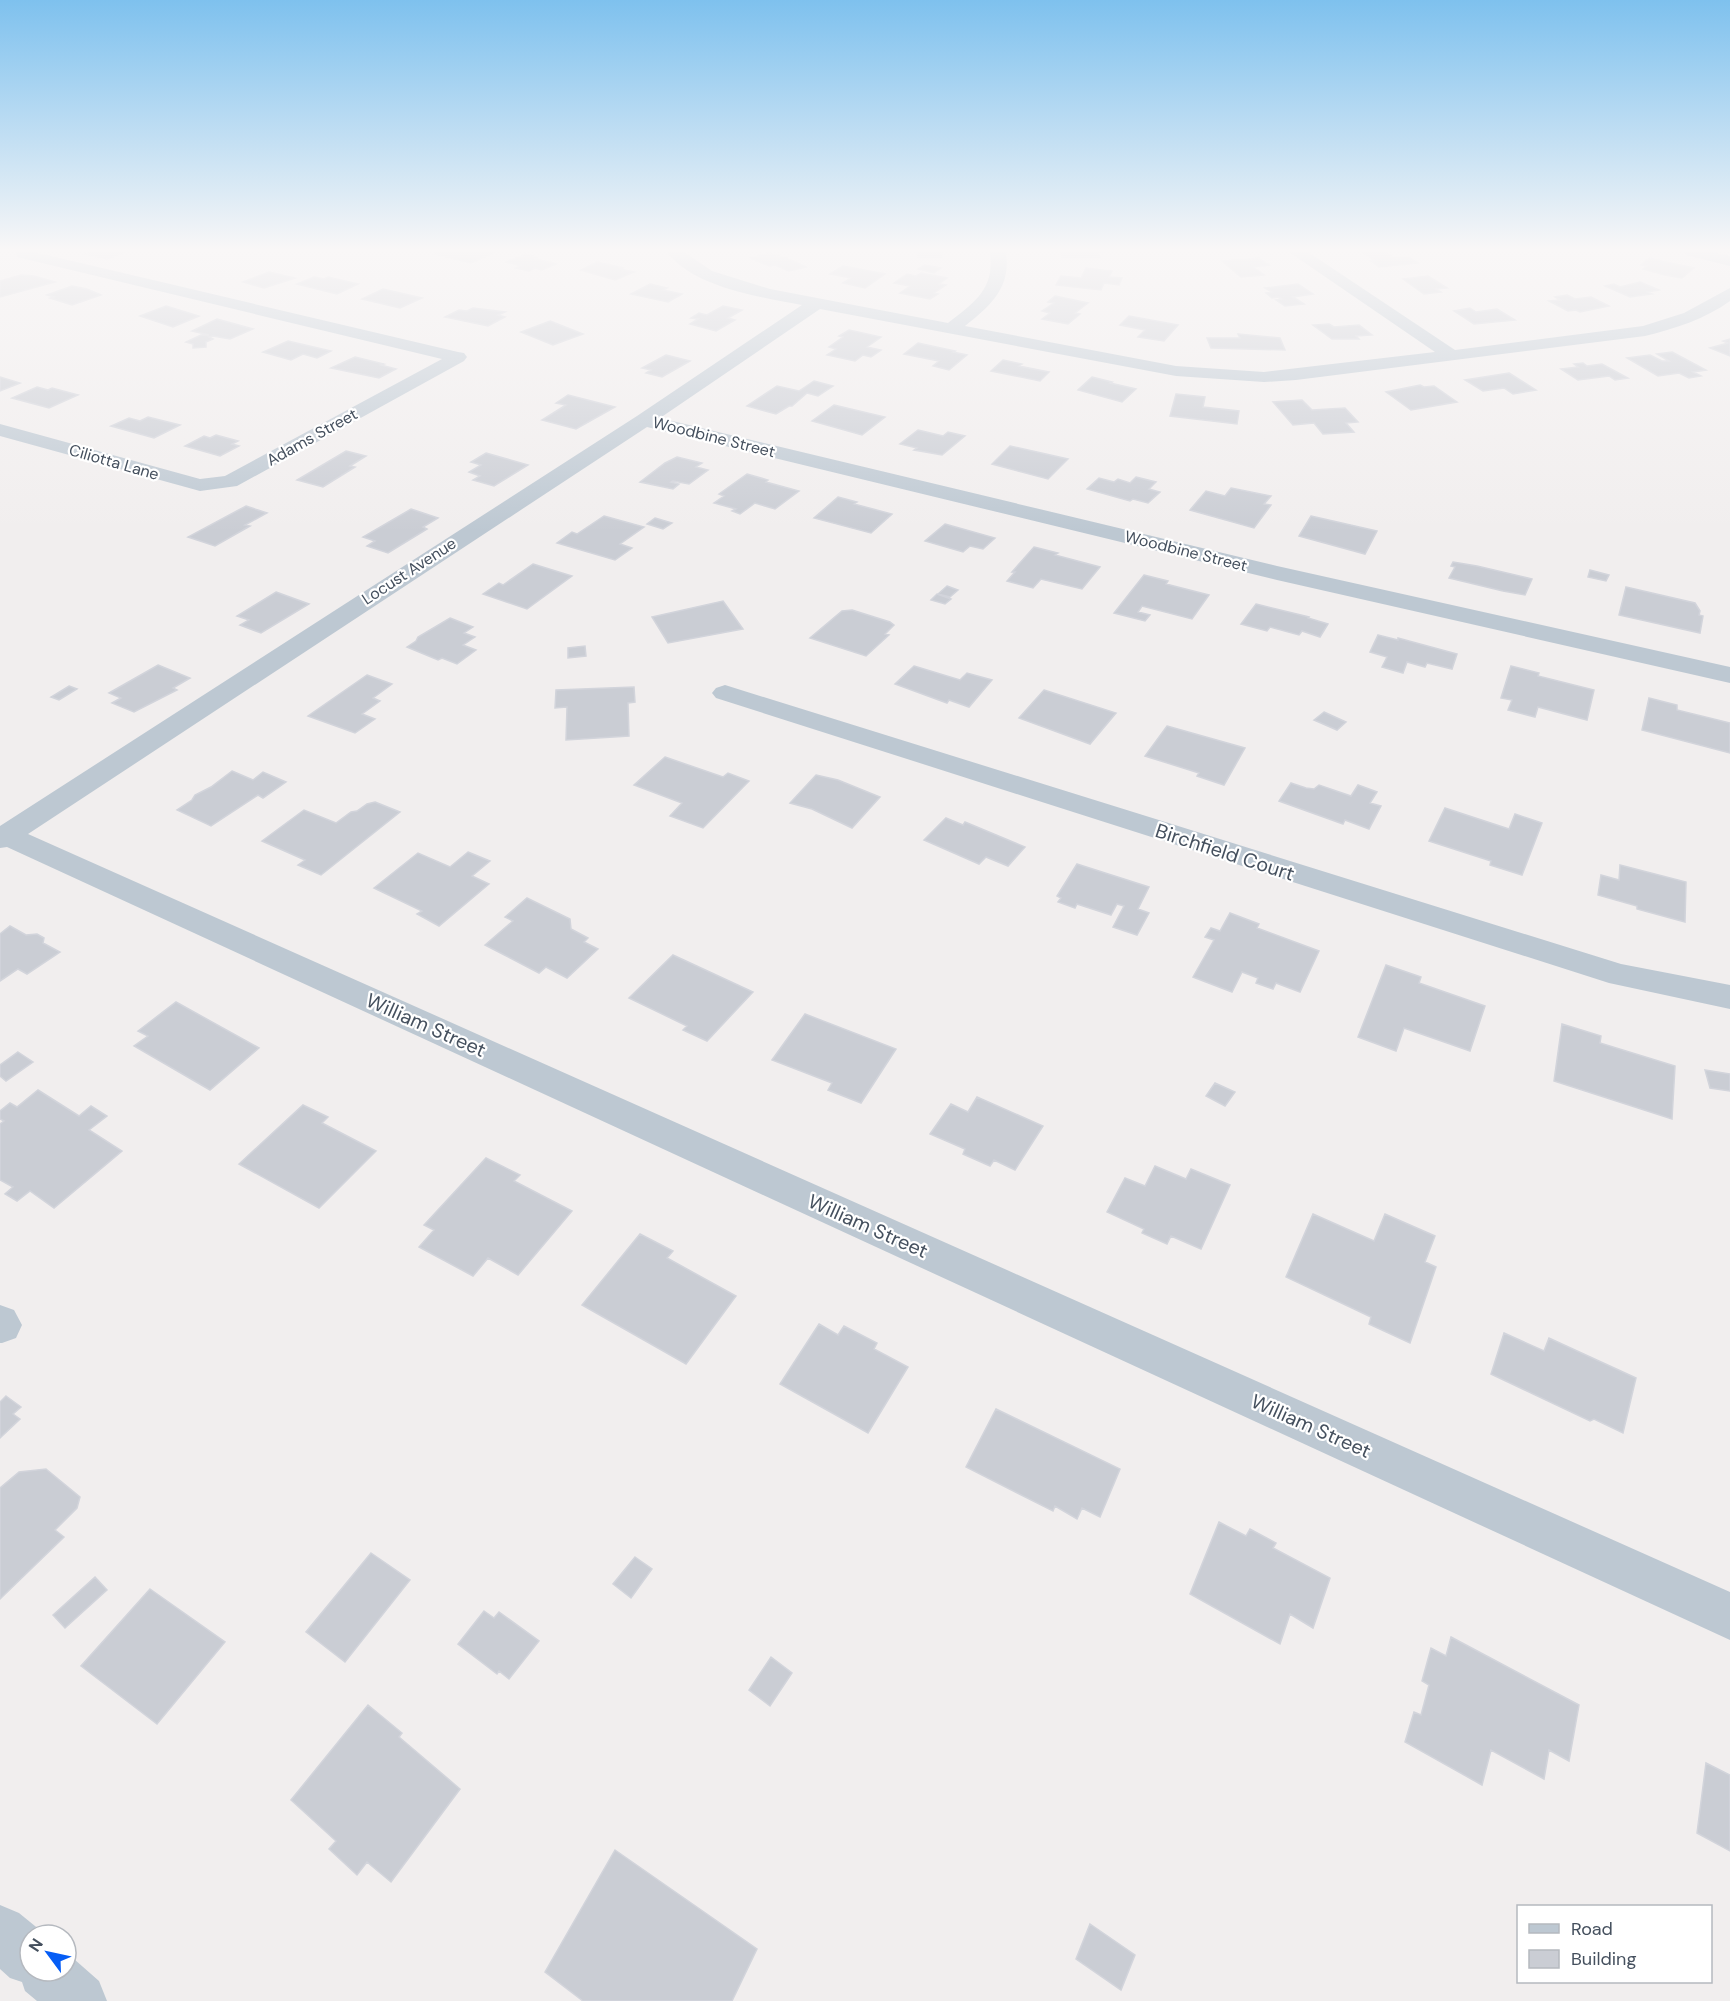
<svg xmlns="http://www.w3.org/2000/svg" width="1730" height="2001" font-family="'DM Sans',sans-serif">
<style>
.building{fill:#cacdd4;stroke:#d2d4db;stroke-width:1.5}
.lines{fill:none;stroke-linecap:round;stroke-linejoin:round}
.minor{fill:#bdc8d2;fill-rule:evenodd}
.labels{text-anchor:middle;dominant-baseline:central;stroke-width:4.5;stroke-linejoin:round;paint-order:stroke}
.far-street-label{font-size:16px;fill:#45505e;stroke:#fff}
.street-label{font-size:20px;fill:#45505e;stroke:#fff}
</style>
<rect width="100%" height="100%" fill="#f1eeee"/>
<!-- building -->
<path class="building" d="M91 252H126L107 259 85 254Z
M438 252H496L471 263 434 254Z
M917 252H941L942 257H918Z
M1061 252H1103H1098L1100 257H1062Z
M1362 252H1385L1395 258 1409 257 1418 263 1379 267 1371 261H1375Z
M769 253 787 258 806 267 789 271 775 265 769 266 750 258Z
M526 254 537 257 533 258 556 264 542 270 535 268 529 271 516 268 521 266 506 262Z
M1259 258 1269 265 1253 267 1264 275 1241 277 1222 261Z
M1649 258 1666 262 1694 268 1682 278 1665 275 1643 269 1647 266 1641 265Z
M597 262 623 268 620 269 634 272 615 280 581 270Z
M925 265 941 268 934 273 918 269Z
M843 266 885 274 865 288 843 283 851 278 830 274Z
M1086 268 1112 271 1109 277 1122 278 1119 285 1104 283 1101 290 1056 285 1061 276 1081 278Z
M269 272 295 278 264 288 243 282Z
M921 273 947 278 939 284 946 285 934 293 938 294 930 299 900 293 910 286 894 283 907 274 916 276Z
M21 275 34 276 55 282 0 297V281Z
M1428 276 1447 288 1436 289 1441 292 1424 294 1403 279Z
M314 277 324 279 328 277 358 284 337 294 297 284Z
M1640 282 1659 290 1647 292 1652 294 1630 297 1605 286 1614 284 1620 287Z
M650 284 667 288 663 290 682 294 668 302 631 294Z
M1298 284 1313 294 1293 297 1304 304 1285 306 1276 300 1282 299 1278 297 1272 298 1266 293 1272 292 1265 288Z
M72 286 87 289 101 295 72 305 50 298 54 297 47 295Z
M383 289 422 298 400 308 362 299Z
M1567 295 1575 299 1591 297 1609 306 1580 312 1576 310 1568 311 1549 301 1560 300 1555 297Z
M1055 296 1088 303 1075 313 1080 314 1068 324 1042 319 1050 313 1042 311 1054 303 1048 302Z
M166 306 199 316 173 327 140 316Z
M723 306 742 310 728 318 735 320 716 331 690 324 698 319 691 318 699 313 707 315Z
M473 308 505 312 498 315 505 317 488 326 445 317 459 310 467 311Z
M1470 308 1476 312 1497 309 1515 320 1474 324 1454 311Z
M1129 316 1178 325 1164 341 1138 337 1145 330 1120 325Z
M217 319 253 329 230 339 213 336 209 337 213 339 206 342V347L193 348V344L186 342 201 335H209L192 331Z
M550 321 583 334 553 345 521 332Z
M1329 324 1334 327 1359 325 1372 335 1356 336 1359 339H1332L1313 325Z
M849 330 881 337 867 347 881 350 871 357 863 355 855 361 827 355 836 349 829 347 843 337 839 336Z
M1238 334 1280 338 1285 350 1211 348 1207 338H1240Z
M1730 339V356L1710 348 1728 343 1723 341Z
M288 341 331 351 317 358 303 354 291 360 263 352Z
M918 343 955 351 953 352 967 355 949 370 933 366 939 361 904 354Z
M1672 352 1706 370 1693 372 1701 376 1689 378 1679 373 1658 376 1627 358 1650 355 1662 361H1669L1657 354Z
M666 355 690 361 662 377 646 373 651 370 642 368Z
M355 357 384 364 381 365 396 369 379 378 331 368Z
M1003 360 1022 364 1019 366 1049 372 1040 381 991 371Z
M1583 363 1587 366 1602 364 1628 378 1615 380 1609 376 1578 380 1561 369 1578 367 1574 364Z
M1509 373 1536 390 1513 394 1504 388 1483 391 1465 380Z
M0 377 20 383 0 391Z
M1092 377 1112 382 1110 383 1136 389 1122 402 1078 390Z
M814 381 833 386 818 396 807 393 792 406H789L776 414 747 406 777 386 799 391Z
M1420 385 1424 387 1434 386 1457 402 1411 410 1386 392Z
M37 387 48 390 52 388 78 395 49 408 12 398Z
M1176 394 1205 397 1203 407 1239 411 1237 424 1170 416Z
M568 395 615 407 576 429 542 420 566 405 556 403Z
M1302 400 1312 410 1345 408 1358 422 1346 423 1354 432 1323 434 1314 423 1293 425 1273 402Z
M834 405 885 417 862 435 812 421Z
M148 417 180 425 154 438 111 426 129 418 140 421Z
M918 430 943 436 948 432 965 436 942 455 914 450 917 448 900 444Z
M216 435 238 441 232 444 239 446 220 456 185 446 204 436 210 438Z
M1010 446 1068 459 1048 479 992 464Z
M346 451 366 456 350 466 355 467 323 487 297 480Z
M486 453 528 465 494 486 473 480 480 476 469 472 481 465 471 462Z
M677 457 702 463 696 467 708 470 689 484 673 481 671 482 679 484 673 489 640 482 665 463Z
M747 474 768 480 766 482 799 491 775 509 755 503 740 514 732 511 736 509 714 503 724 496 719 494Z
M1136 477 1156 482 1149 489 1160 492 1148 503 1133 499 1130 501 1087 489 1099 478 1114 482 1118 479 1130 483Z
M1231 488 1271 496 1264 504 1271 505 1254 528 1190 510 1206 491 1225 496Z
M838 497 857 502 854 504 892 514 871 533 814 518Z
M246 506 267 513 245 525 250 526 215 546 188 537Z
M411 509 438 518 423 527 427 529 388 553 367 546 375 541 363 537Z
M604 516 644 527 620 544 632 548 615 560 557 543 572 532 577 534Z
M1311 516 1377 531 1365 554 1299 536Z
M655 518 672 523 663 529 647 524Z
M945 524 995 538 983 549 970 546 963 552 925 541Z
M1034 547 1058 553 1055 555 1100 567 1082 589 1041 579 1033 588 1007 581 1015 572H1012Z
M1453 562 1477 566 1532 579 1525 595 1503 591 1449 578 1455 567 1451 566Z
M533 564 572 576 527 609 483 594 499 583 503 585Z
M1590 570 1609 575 1606 581 1588 577Z
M1144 575 1168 581 1166 584 1209 595 1192 619 1142 606 1138 612 1150 615 1145 621 1114 613Z
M947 586 958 590 950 597 938 594Z
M1626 587 1695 603 1700 611 1699 615 1703 616 1700 633 1619 615Z
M276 592 309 604 261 633 240 625 249 620 237 616Z
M937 594 951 599 945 604 931 600Z
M723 601 743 629 668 643 652 617Z
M1256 604 1309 617 1308 618 1328 624 1320 637 1302 631 1299 635 1270 627 1267 631 1241 624Z
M852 610 890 622 894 625 885 634 889 635 866 656 810 638 842 611Z
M450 618 473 627 464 633 475 637 463 645 476 650 457 664 442 658 438 660 407 647 416 641 418 637Z
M1378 635 1398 640V638L1457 654 1452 669 1427 663 1425 667 1407 662 1403 673 1382 667 1387 657 1370 652Z
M585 646 586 656 568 658V648Z
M158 665 190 678 173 688 177 690 134 712 112 703 121 698 109 693Z
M914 666 960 680 967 673 992 680 969 707 949 700 947 703 895 684Z
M1511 666 1539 673 1538 676 1594 690 1587 720 1538 707 1535 717 1508 710 1512 700 1501 698Z
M367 675 392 684 373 698 380 701 362 714 375 719 355 733 308 716Z
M69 686 77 689 59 700 51 697Z
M634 687 635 702 628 703 629 736 566 740 567 707 555 708 556 690Z
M1044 690 1116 713 1090 744 1019 718Z
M1649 698 1677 705V710L1730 723V753L1642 730Z
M1324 712 1346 722 1337 730 1314 720Z
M1167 726 1245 748 1224 785 1197 776 1199 773 1145 756Z
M665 757 723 777 728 773 749 781 703 828 670 816 682 803 634 785Z
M232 771 253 780 263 772 286 782 263 798 258 795 211 826 177 810 192 800 195 795 211 787Z
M816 775 838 780 880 797 852 828 812 809 790 803Z
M1291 783 1306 788 1314 789 1319 785 1351 796 1358 785 1377 792 1370 803 1381 806 1369 829 1345 820 1343 824 1279 801Z
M375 802 400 812 321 875 298 865 305 860 262 841 304 810 336 823 351 812 357 811 367 804Z
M1445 808 1509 829 1515 814 1542 823 1522 875 1490 865 1491 861 1429 841Z
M946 818 963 825 965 822 1025 847 1008 866 986 857 979 864 924 840Z
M468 852 490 861 472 876 489 884 439 926 417 914 422 911 374 888 418 853 450 867Z
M1077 864 1149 887 1138 909 1149 913 1137 935 1113 927 1124 906 1117 904 1111 915 1077 904 1075 908 1058 902 1061 898 1057 896Z
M1620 865 1686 882 1685 922 1637 909V906L1598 895 1601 875 1619 880Z
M527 898 570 919 571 929 588 938 584 942 598 949 567 978 546 967 539 973 485 945 513 921 505 917Z
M1230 913 1259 924 1257 928 1319 951 1300 992 1276 983 1273 989 1256 983 1258 978 1242 972 1232 992 1193 977 1214 940 1205 937 1211 928 1220 931Z
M10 926 26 935 37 934 44 938 43 943 60 952 27 974 18 969 0 981V934Z
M673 955 753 992 707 1041 683 1030 687 1026 629 998Z
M1386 965 1421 977 1419 983 1485 1006 1470 1051 1404 1028 1396 1051 1358 1037Z
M176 1002 259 1048 210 1090 134 1046 148 1036 138 1031Z
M805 1014 896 1049 861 1103 828 1090 832 1083 772 1060Z
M1562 1024 1601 1036 1600 1043 1675 1066 1672 1119 1554 1081Z
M18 1052 33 1062 6 1081 0 1076V1065Z
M1705 1070 1730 1074V1091L1710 1088Z
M1215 1083 1235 1092 1225 1106 1206 1096Z
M38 1090 79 1116 91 1106 107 1116 89 1130 122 1151 54 1208 30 1191 17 1201 5 1194 13 1187 0 1180V1124L4 1121 0 1119V1111L10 1103 17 1107Z
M977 1097 1043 1126 1015 1170 994 1160 990 1166 963 1154 965 1149 930 1134 951 1104 968 1112Z
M303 1105 328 1117 322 1123 376 1151 319 1208 239 1164Z
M486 1158 520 1175 514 1181 572 1211 518 1275 488 1258 473 1276 419 1247 434 1230 424 1225Z
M1155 1166 1186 1179 1191 1169 1230 1185 1201 1249 1171 1236 1167 1244 1142 1233 1144 1229 1107 1212 1125 1178 1145 1186Z
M1313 1214 1374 1241 1385 1214 1435 1236 1425 1262 1436 1267 1410 1343 1369 1324 1371 1317 1286 1277Z
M640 1234 673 1251 667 1258 736 1296 686 1364 582 1305Z
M819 1324 838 1335 844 1326 877 1343 874 1349 908 1367 868 1433 780 1384Z
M1504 1333 1544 1351 1549 1338 1636 1378 1623 1433 1594 1419 1590 1421 1491 1374Z
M6 1396 21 1407 13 1414 20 1419 0 1438V1402Z
M996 1409 1120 1469 1100 1517 1082 1508 1077 1519 1055 1506 1053 1511 966 1467Z
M46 1469 80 1497 77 1508 55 1530 64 1537 0 1599V1488L19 1472Z
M1219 1522 1246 1536 1250 1529 1276 1543 1273 1548 1330 1578 1313 1628 1290 1614 1280 1644 1190 1594Z
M371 1553 410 1580 345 1662 306 1632Z
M635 1557 652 1569 631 1598 613 1584Z
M95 1577 107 1590 65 1628 53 1615Z
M150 1589 225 1642 157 1724 81 1666Z
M484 1611 494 1618 499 1612 539 1641 509 1679 499 1671 497 1674 458 1644Z
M1451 1637 1579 1705 1569 1761 1549 1750 1544 1779 1491 1750 1482 1785 1405 1742 1414 1712 1421 1715 1429 1685 1422 1681 1431 1648 1446 1656Z
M771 1657 792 1673 770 1706 749 1690Z
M368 1705 402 1733 399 1737 460 1789 391 1882 367 1862 357 1875 329 1849 336 1841 291 1800Z
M1706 1763 1730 1775V1851L1697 1833Z
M615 1850 757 1949 732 2001H583L545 1972Z
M1090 1924 1135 1955 1121 1990 1076 1959Z"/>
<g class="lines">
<!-- minor -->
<path class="minor" d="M16 252H34L458 352 464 353 467 357 464 361 237 486 200 491 0 436V424L200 479 225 476 442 359 17 257Z
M667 252H684L712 271 770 289 948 323C975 302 995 289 990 252H1006C1011 288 991 305 965 326L1176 366 1264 372 1435 352 1289 252H1308L1455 350 1643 326 1684 313 1730 288V301C1705 319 1674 329 1645 336L1296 380 1264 382 1176 376 820 309 660 418 1277 566 1730 667V683L1277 580 647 427 28 834 1730 1592V1640L7 847 0 848V826L637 416 802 305C761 297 694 288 667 252Z
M1683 252H1712L1730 256V266L1686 255Z
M725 685 1621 964 1730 985V1009L1609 983 716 698 712 693 716 688Z
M0 1305 14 1310 22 1325 16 1338 2 1343H0Z
M0 1905 19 1913 46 1935H30V1971H66V1952L99 1981 107 2001H37L25 1991 22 1982 10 1978 0 1969Z"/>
</g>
<!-- sky -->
<linearGradient id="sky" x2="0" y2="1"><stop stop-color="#7ec1ee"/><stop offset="0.47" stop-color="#f9f7f7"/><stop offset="1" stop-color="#f9f7f7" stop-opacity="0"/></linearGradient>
<rect width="1730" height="532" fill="url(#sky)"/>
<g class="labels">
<!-- far-street labels -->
<g class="far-street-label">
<text transform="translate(312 437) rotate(-29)">Adams Street</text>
<text transform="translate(714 437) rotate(14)">Woodbine Street</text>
<text transform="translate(114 462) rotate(16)">Ciliotta Lane</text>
<text transform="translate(1186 551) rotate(14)">Woodbine Street</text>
<text transform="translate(409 571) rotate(-33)">Locust Avenue</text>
</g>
<!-- street labels -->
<g class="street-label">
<text transform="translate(1225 852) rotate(18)">Birchfield Court</text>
<text transform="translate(426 1025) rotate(24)">William Street</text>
<text transform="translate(868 1226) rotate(24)">William Street</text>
<text transform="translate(1311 1426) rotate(24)">William Street</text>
</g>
</g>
<!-- legend -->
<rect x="1517" y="1905" width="195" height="78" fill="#ffffff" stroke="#b5b9bf" stroke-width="1.5"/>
<rect x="1529" y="1924" width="30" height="9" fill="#bdc8d2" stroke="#b5b9bf" stroke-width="1.5"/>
<text x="1571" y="1935" font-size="18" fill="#45505e">Road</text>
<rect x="1529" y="1950" width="30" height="18" fill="#cacdd4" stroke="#b5b9bf" stroke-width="1.5"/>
<text x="1571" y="1965" font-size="18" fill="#45505e">Building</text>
<!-- north arrow -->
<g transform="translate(48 1953) rotate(303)"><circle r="28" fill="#ffffff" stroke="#b5b9bf" stroke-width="1.5"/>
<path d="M0-4.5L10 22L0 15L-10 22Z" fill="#055df5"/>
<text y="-9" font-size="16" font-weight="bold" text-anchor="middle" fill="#45505e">N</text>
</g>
</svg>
